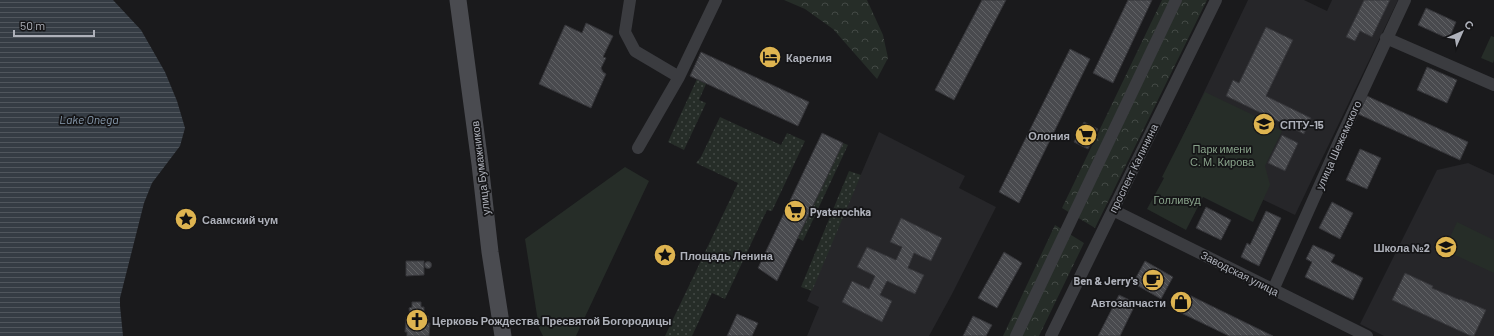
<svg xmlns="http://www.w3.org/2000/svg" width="1494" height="336" font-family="Barlow,sans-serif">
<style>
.built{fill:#262629}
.grass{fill:url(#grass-dots)}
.forest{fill:url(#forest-crowns)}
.park{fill:#262d28}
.water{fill:url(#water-rules)}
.building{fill:url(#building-back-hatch);stroke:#343438}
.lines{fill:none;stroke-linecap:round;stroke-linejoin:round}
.street{stroke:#3b3c40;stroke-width:12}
.secondary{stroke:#4a4b50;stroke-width:17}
.labels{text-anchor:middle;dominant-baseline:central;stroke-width:3.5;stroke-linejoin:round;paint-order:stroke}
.poi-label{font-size:11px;font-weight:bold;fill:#aeb1ba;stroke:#151517;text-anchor:start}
.street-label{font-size:11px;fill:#aeb1ba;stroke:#151517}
.park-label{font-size:11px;fill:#88a28a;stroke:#151517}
.water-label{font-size:12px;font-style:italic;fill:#8a9db0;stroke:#151517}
</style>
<defs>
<pattern id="grass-dots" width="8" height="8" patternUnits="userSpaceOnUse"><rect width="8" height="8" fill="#262d28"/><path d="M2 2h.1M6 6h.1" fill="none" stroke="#434945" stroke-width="1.8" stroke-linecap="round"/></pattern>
<pattern id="forest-crowns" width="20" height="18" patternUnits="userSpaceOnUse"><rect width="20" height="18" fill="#262d28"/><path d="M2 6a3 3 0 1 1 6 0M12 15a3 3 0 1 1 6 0" fill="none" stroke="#434945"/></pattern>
<pattern id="water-rules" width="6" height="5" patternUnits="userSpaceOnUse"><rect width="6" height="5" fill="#353c44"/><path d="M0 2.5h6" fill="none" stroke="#50565d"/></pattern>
<pattern id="building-back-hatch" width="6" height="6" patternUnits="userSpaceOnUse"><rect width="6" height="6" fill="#494a4e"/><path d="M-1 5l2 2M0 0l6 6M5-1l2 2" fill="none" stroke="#616265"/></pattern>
</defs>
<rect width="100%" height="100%" fill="#1a1a1c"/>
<!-- built -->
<path class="built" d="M1248 0H1304L1327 11 1332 0H1398L1295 215 1173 157Z
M879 132 965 176 959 188 996 207 952 294 929 336H807L819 307 807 301Z
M1468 163 1494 175V336H1384L1360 324 1437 170Z"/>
<!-- grass -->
<path class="grass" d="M697 79 706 84 699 100 706 103 684 150 668 142Z
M720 117 781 145 787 133 805 141 772 211 767 210 725 299 712 293 692 336H665L738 183 696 163 701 157Z
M843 143 848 145 803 241 798 238Z
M849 171 861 175 812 291 801 287Z"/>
<!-- forest -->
<path class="forest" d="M784 0H867L883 35 888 58 877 79 833 29 805 9Z
M1162 0H1207L1095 228 1062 208Z
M1055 225 1084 243 1039 336H1003Z"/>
<!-- park -->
<path class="park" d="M1491 36 1494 37V60L1493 63 1481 58Z
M1205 92 1249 113 1282 131 1265 166 1270 185 1253 222 1203 197 1186 230 1147 209 1164 178 1162 177Z
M625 167 649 181 576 336H543L539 328 525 239Z
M1457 222 1494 240V273L1444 250Z"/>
<!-- water -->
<path class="water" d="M0 0H113L141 30 165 72 177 101 185 128 180 146 152 183 144 203 120 298V306L123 336H0Z"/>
<!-- building -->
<path class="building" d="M982 0H1006L954 100 935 90Z
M1128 0H1152L1113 83 1093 73Z
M1364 0H1390L1372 37 1360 31 1355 41 1346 37Z
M1426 8 1456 22 1449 39 1418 25Z
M586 23 613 36 603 57 606 58 601 68 603 72 606 74 591 108 539 84 565 25 582 33Z
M1266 27 1293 40 1266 96 1311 118 1304 134 1226 96 1233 80 1239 83Z
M1070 49 1090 59 1019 203 999 192Z
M701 52 809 102 798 126 690 76Z
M1427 67 1457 80 1447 103 1417 90Z
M1367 96 1468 142 1460 160 1358 114Z
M1084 122 1098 129 1088 149 1074 142Z
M822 133 843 143 777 281 758 268Z
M1282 135 1298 143 1285 171 1268 163Z
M1360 149 1381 158 1367 189 1346 180Z
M1332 202 1353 213 1340 239 1319 228Z
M1206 207 1231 220 1221 240 1196 228Z
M1266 211 1281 218 1259 266 1241 257 1247 243 1250 245Z
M901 218 942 238 931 261 914 253 908 268 924 275 915 294 887 281 880 295 892 301 882 322 842 302 852 281 869 289 875 276 857 267 867 247 896 260 902 247 890 242Z
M1313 245 1335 255 1331 262 1363 278 1353 300 1305 277 1312 262 1306 259Z
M1004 252 1022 263 997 308 978 298Z
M406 261H424V275L406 276Z
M1145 261 1173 277 1161 299 1133 283Z
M424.5 265a3.5 3.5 0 1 1 7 0a3.5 3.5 0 1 1-7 0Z
M1405 273 1433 286 1432 288 1460 300V299L1486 310 1474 336H1471L1392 300Z
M1185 293 1273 336H1229L1177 311Z
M1119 295 1136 303 1120 336H1098Z
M412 302H421V307H424V316H428V323H430L429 336H407V332H405L406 317H410L409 308 412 307Z
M737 314 758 323 752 336H727Z
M973 316 992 325 986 336H963Z"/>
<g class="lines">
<!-- street -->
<path class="street" d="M630 0 625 32 635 51 679 77
M1386 38 1494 85
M638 148 679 77 716 0
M1113 210 1367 336
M1273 290 1339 142 1405 0
M1016 336 1176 0
M1051 336 1216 0"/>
<!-- secondary -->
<path class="secondary" d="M458 0 480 164 490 252 503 336"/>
</g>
<!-- icons -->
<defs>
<g id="hotel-disc" transform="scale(1.15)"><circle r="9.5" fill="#deb450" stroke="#151517"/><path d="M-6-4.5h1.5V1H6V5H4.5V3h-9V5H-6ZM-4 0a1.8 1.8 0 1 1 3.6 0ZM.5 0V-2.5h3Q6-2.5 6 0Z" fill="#111"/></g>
<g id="university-disc" transform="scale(1.15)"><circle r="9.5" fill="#deb450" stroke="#151517"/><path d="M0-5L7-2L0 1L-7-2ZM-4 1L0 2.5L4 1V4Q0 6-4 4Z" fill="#111"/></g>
<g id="supermarket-disc" transform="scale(1.15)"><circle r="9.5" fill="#deb450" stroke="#151517"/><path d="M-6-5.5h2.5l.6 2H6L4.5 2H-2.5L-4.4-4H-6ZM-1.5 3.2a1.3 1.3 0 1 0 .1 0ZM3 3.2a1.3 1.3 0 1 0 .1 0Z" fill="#111"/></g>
<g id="sight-disc" transform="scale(1.15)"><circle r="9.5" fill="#deb450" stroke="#151517"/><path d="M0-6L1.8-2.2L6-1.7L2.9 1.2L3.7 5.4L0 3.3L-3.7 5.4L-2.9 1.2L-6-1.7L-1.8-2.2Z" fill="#111"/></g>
<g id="school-disc" transform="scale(1.15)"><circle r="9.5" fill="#deb450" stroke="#151517"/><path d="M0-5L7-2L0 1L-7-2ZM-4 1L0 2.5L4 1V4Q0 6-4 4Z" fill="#111"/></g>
<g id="cafe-disc" transform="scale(1.15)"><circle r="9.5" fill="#deb450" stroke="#151517"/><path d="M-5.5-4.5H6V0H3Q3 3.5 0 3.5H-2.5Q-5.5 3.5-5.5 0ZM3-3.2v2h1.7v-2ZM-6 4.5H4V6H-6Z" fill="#111"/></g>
<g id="shop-disc" transform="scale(1.15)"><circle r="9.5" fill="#deb450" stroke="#151517"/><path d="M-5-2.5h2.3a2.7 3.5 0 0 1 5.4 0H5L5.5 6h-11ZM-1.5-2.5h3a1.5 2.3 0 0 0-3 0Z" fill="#111"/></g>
<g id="church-disc" transform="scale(1.15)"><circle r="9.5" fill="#deb450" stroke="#151517"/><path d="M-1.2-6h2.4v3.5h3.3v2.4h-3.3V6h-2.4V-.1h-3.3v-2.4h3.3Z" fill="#111"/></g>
</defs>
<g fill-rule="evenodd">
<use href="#hotel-disc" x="770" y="57"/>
<use href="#university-disc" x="1264" y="124"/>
<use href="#supermarket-disc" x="1086" y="135"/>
<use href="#supermarket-disc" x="795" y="211"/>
<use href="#sight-disc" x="186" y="219"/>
<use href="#school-disc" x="1446" y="247"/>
<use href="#sight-disc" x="665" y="255"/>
<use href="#cafe-disc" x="1153" y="280"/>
<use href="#shop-disc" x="1181" y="302"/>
<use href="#church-disc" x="417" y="320"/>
</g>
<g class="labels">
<!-- poi labels -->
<g class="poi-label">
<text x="786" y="57">Карелия</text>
<text x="1280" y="124">СПТУ-15</text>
<text x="1070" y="135" text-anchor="end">Олония</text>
<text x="810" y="211">Pyaterochka</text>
<text x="202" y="219">Саамский чум</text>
<text x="1430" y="247" text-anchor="end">Школа №2</text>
<text x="680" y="255">Площадь Ленина</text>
<text x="1138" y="280" text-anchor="end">Ben &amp; Jerry's</text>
<text x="1166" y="302" text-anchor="end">Автозапчасти</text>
<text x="432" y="320">Церковь Рождества Пресвятой Богородицы</text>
</g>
<!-- street labels -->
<g class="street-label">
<text transform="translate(1338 145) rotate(-66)">улица Шежемского</text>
<text transform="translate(480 168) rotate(-97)">улица Бумажников</text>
<text transform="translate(1133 168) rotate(-64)">проспект Калинина</text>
<text transform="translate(1240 273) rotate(27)">Заводская улица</text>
</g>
<!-- park labels -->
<g class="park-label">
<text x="1222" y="148">Парк имени<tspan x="1222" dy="13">С. М. Кирова</tspan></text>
<text x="1177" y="199">Голливуд</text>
</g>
<!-- water labels -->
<g class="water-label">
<text x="89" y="119">Lake Onega</text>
</g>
</g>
<!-- north arrow -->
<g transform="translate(1462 32) rotate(45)" stroke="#151517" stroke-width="3" paint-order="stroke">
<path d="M0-3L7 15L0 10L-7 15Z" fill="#aeb1ba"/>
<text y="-6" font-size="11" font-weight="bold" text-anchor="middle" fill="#aeb1ba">С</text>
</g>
<!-- scale -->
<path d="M14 30v6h80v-6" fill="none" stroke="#aeb1ba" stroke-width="2"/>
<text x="20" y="30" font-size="12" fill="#aeb1ba" stroke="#151517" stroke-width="3" paint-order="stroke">50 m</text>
</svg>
